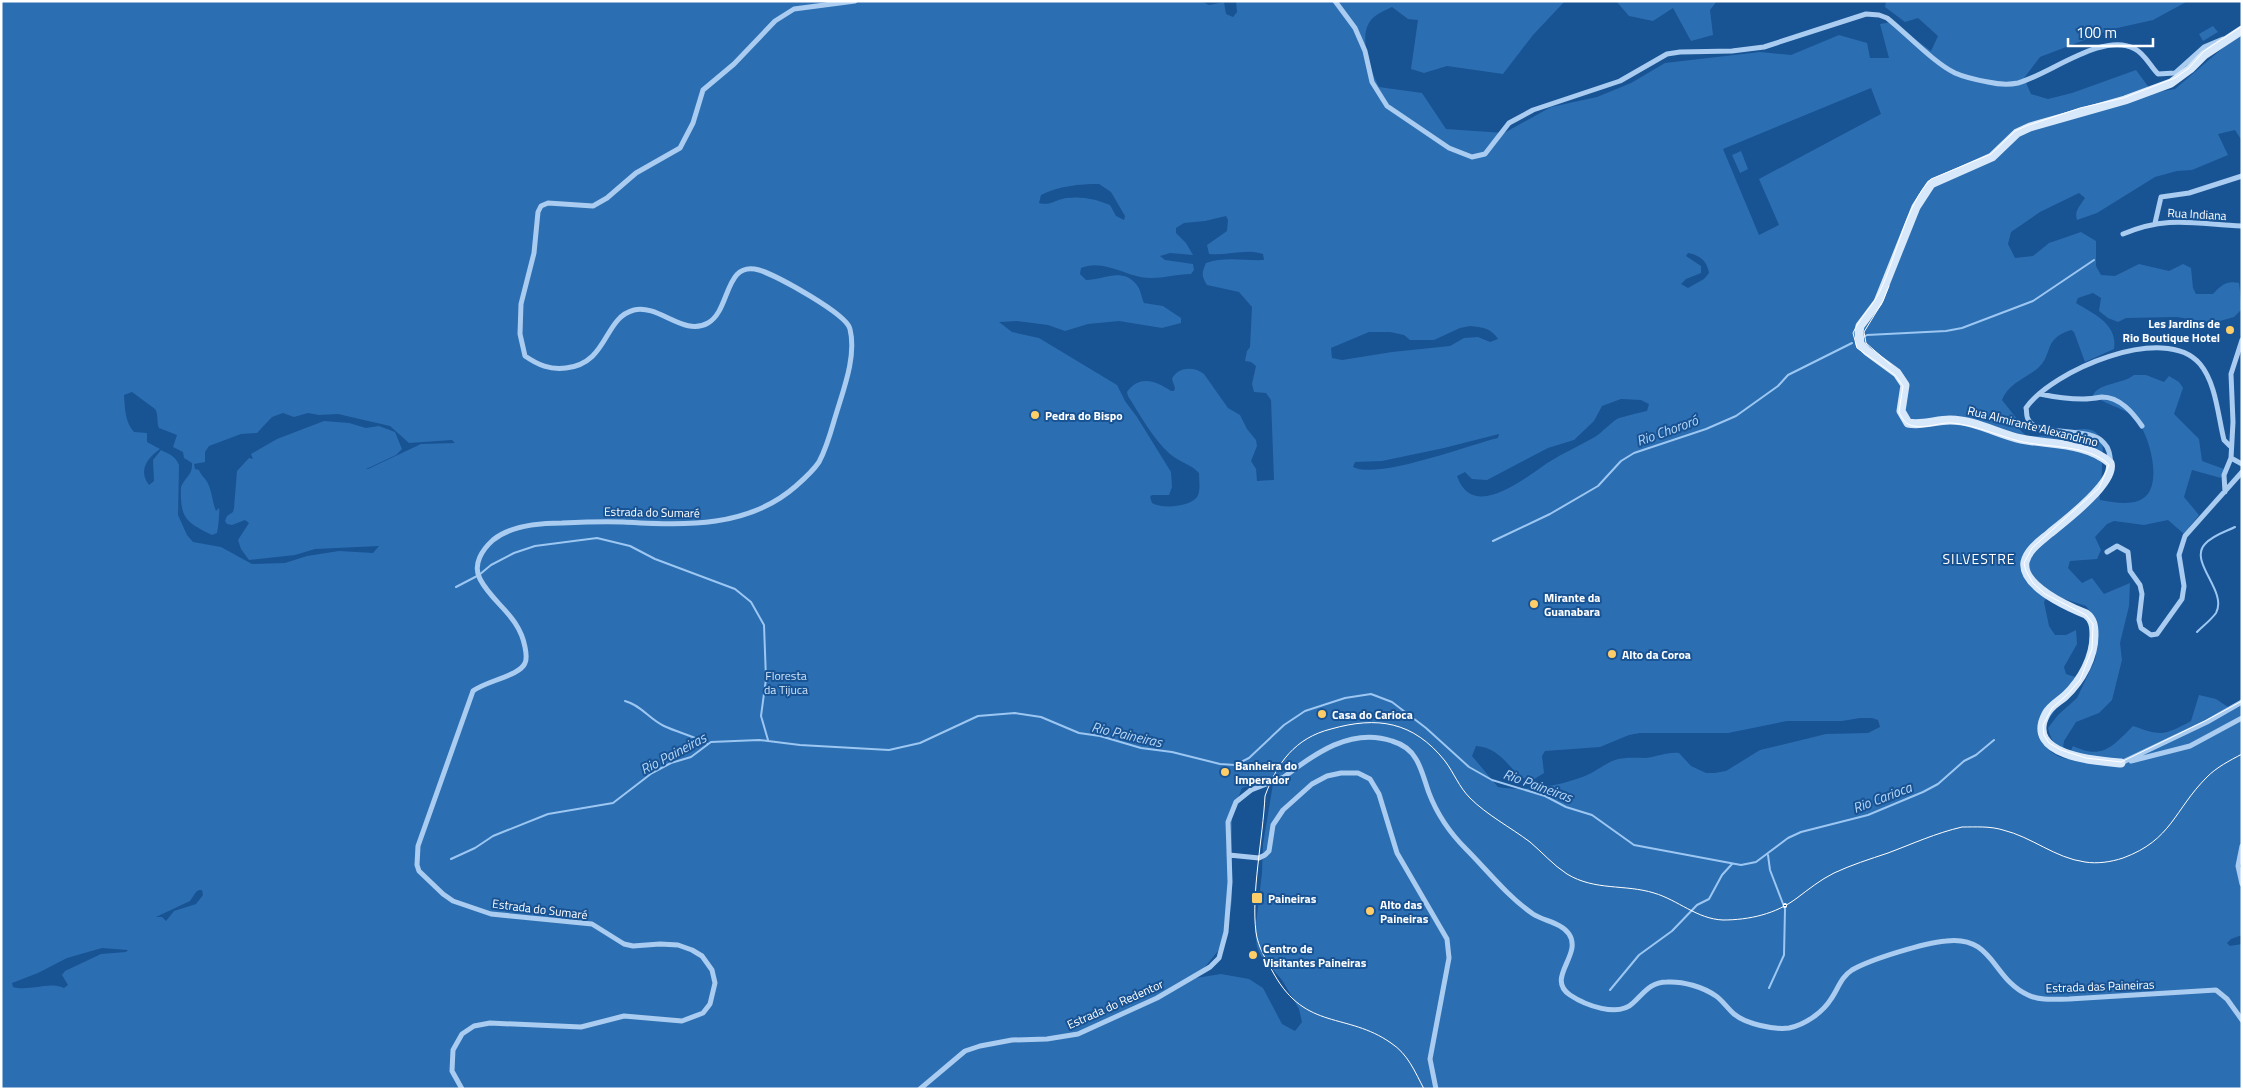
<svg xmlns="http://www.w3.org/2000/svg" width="2243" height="1090" font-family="'Titillium Web',sans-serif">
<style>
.green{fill:#2c6eb2;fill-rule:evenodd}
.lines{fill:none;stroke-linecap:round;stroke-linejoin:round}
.stream{stroke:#9cc7f2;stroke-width:2}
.street{stroke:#a9ccf0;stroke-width:5}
.secondary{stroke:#d7e8fb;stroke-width:9}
.tram{stroke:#fff;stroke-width:1}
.rail-casing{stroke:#fff;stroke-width:4}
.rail{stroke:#185394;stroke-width:2;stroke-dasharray:5.5;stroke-linecap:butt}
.street-bridge{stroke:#a9ccf0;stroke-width:5}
.poi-dot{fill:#ffce68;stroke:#185394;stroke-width:2}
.labels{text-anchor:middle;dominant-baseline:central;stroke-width:4;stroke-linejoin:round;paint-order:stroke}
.street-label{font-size:12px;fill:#fff;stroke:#185394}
.poi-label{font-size:12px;font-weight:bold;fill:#fff;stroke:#185394;text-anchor:start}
.park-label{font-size:12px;fill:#d0e5fb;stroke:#185394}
.water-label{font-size:14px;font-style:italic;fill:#b6d6f7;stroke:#185394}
.neighbourhood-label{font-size:14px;letter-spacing:1px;fill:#fff;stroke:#185394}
</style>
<rect width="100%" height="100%" fill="#185394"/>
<!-- green -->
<path class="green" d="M1 1H1201L1209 5 1224 2 1226 14 1233 17 1237 12 1236 1H1565L1533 35 1503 74 1447 66 1424 73 1411 69 1418 20 1408 19 1392 7C1384 11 1373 15 1369 23 1359 39 1371 72 1379 87L1422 93 1446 129 1504 133 1551 107 1597 97 1631 83 1665 63 1760 52 1791 55 1839 35 1867 43 1870 58H1889L1880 24 1892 22 1931 51 1938 36 1918 18 1905 22 1885 7 1886 1H2188L2153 20 2113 29 2040 57 2024 78 2031 94 2048 99 2072 93 2136 70 2153 93 2175 89 2238 35 2242 34V141L2235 130 2218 134 2228 155 2192 170 2177 171 2155 177 2097 213 2077 220C2074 211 2080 206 2085 198L2079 193 2040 212 2011 232 2008 244 2015 258 2033 256 2049 243 2081 232 2096 241V266L2101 275 2115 276 2139 264 2169 271 2183 264 2191 268 2193 288 2196 294H2213C2221 285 2227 280 2239 283L2242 309 2234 317 2213 323 2177 317 2126 318 2118 322 2108 318 2099 311 2101 298 2093 293 2078 298 2076 303C2094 314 2118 324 2114 349L2085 362 2074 332 2071 330C2042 339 2054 355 2037 369 2024 379 2008 384 2002 400L2017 419 2021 431 2027 436C2037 436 2048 436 2058 434 2072 431 2097 421 2102 443 2104 451 2102 462 2102 470 2102 481 2098 489 2100 500 2112 502 2126 505 2138 501 2166 492 2150 435 2136 419 2128 409 2105 405 2093 395 2099 383 2123 384 2134 375H2146L2164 382 2169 376 2179 382 2183 388 2174 414 2199 439 2202 461 2224 469 2221 478 2192 470 2184 497 2199 515 2184 534 2168 520 2144 525 2114 521 2107 524 2095 537 2101 550 2097 559 2070 561 2068 568 2082 583 2092 578 2104 594 2130 583 2129 606 2120 643 2122 660 2112 700 2099 713 2076 722 2064 741 2063 748C2052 744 2051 738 2048 728L2058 715 2077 698 2095 660 2097 647 2094 617 2086 606 2049 594 2044 602 2049 626 2055 635H2066L2076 630 2077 644 2064 667 2066 674 2078 678 2041 730C2043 746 2050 755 2067 759L2073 746C2102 760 2112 747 2133 726 2162 736 2163 736 2191 721L2199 695 2216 699 2228 707 2242 700V935L2231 939 2227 943 2230 946 2242 944V1089H1ZM1871 88 1881 114 1759 179 1779 225 1759 235 1723 149ZM1099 184 1111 192 1125 216 1124 220 1116 216 1110 205C1096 199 1082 196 1066 198 1055 200 1050 206 1039 203L1041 195C1058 186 1080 184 1099 184ZM1226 216 1228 220 1227 231 1207 245 1209 254C1228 256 1245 248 1263 254L1264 260C1245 261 1224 256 1206 263 1202 272 1201 276 1207 285L1239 292 1252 307 1250 347 1247 351 1245 361 1251 362 1256 366 1252 384 1254 392 1266 393 1271 400 1274 480 1257 481 1256 469 1251 461 1257 446 1256 440 1247 429 1240 415 1228 408 1204 374C1194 366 1177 367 1172 379L1175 388 1174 391H1171C1157 381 1139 374 1127 392L1128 396C1140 415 1153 439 1170 454 1179 462 1191 464 1199 473 1199 481 1201 490 1197 497 1190 507 1162 509 1152 503L1150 497 1152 495H1169L1172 487 1171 472 1137 417 1125 401 1117 385 1039 338 1012 332 999 322 1017 321 1048 325 1065 331 1088 324 1119 321 1162 328 1181 323V318L1163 306 1144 303C1141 297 1141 289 1136 284 1122 267 1103 280 1086 280L1080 274 1081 268C1105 258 1128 279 1152 278 1165 278 1177 274 1191 274L1194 270 1193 264 1165 260 1160 256 1170 253 1193 255 1186 243 1176 233V228L1184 223 1205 221ZM1688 253C1700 255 1707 261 1709 273L1704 279 1688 288 1681 284 1686 279 1701 273V266L1686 256ZM1470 326C1482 327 1491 328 1498 339L1490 342 1478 337 1464 338 1450 346 1392 352 1342 360 1332 358 1331 348 1369 332H1390L1404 335 1410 340H1434L1460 328ZM132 392 155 409C159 415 156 421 159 428L177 435 173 447 183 452 184 458 192 463C193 475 185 477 181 487 180 519 186 522 212 535L217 533C218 529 220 511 219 508L216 511C212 501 212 489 206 480 203 476 201 475 199 470L195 469 194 464 205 462V452L209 446 241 434 257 433 272 417 283 413 294 417 308 413 319 415 338 414 390 426 409 443 452 440 455 443 421 444 368 469H366L396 455 402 449 395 432 379 426 366 428 349 423 324 421 277 439 251 454 253 459 249 458 237 471 234 508 233 512 227 516 225 521 227 524 232 525 245 520 249 523 238 540 241 549 249 560 295 555 315 549 379 546 373 553 339 551 307 556 285 563 252 564 221 547 193 542 187 535 178 515 179 465C175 455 170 455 161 450L153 460 154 481 149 485C138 471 147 458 160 449L147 442V433L134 432C125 422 125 409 124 395ZM1621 399 1641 400 1649 404 1647 411C1641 412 1622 417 1617 419 1609 424 1602 433 1593 438 1579 446 1563 453 1549 462 1527 476 1473 523 1457 476L1465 472 1472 479 1487 480 1548 448 1574 440 1594 421 1602 406ZM1499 434 1498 438C1468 445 1378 480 1353 467L1355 462 1382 461 1444 448ZM1860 718H1872L1878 720 1880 727 1868 733 1826 734 1760 750 1726 771 1715 773H1706L1691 766 1679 753C1665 752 1658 757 1645 758 1635 758 1625 757 1615 760 1604 764 1595 772 1585 776 1559 786 1525 792 1498 787L1472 756 1476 746C1505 748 1510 776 1531 781L1544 773 1542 756 1545 751 1600 747 1629 735 1640 733H1728L1787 721H1842ZM1274 778 1263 844 1262 873 1255 932 1257 947 1261 956 1282 980 1299 1009 1302 1022 1295 1031 1282 1024 1263 988 1249 979 1221 974 1196 978 1218 951 1227 930 1232 901V814L1242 788ZM199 890H202L203 895 196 904 174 911 166 921 162 917H156L190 901 196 892ZM102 948 128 950 126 952 101 954 65 971 62 975 68 985 64 988C47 981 30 992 13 987L12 983 38 973 67 958Z
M1616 1H1717L1710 10 1713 35 1691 41 1673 8 1653 21 1629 16Z
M2213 26 2218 32 2203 41 2199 34Z
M1741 151 1748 169 1740 173 1732 155Z"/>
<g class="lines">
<!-- stream -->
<path class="stream" d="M1862 338 1867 335 1946 331 1962 328 2033 301 2094 260
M1493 541 1550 514 1598 486 1621 461 1634 453 1706 429 1736 416 1778 386 1788 375 1852 343
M456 587 479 575 491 565 514 553 535 546 597 538 630 546 655 559 735 589 751 602 764 625 766 679 761 716 768 740
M2197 632C2203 626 2211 620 2216 613 2228 591 2188 562 2205 544 2213 535 2225 532 2235 527
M625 701C641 705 649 719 664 726 679 733 694 736 708 744
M1768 855 1770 870 1785 909 1784 955 1769 988
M451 859 475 848 493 836 548 814 613 803 652 773 671 763 691 757 711 742 759 740 800 745 889 750 920 743 978 716 1015 713 1041 717 1079 733 1100 736 1141 748 1172 752 1220 764 1235 765 1249 758 1284 725 1305 711 1345 698 1371 694 1392 702 1426 728 1469 767 1492 780 1545 796 1566 807 1592 815 1634 845 1741 865 1756 862 1788 838 1801 832 1868 815 1923 792 1938 784 1964 761 1976 755 1994 740
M1610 990 1639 955 1672 931 1697 905 1709 899 1722 875 1732 864"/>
<!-- street -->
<path class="street" d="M1335 1 1355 28 1365 51 1372 82 1387 106 1449 148 1472 157 1485 154 1509 123 1533 110 1620 81 1667 54 1680 52 1732 51 1764 47 1866 14 1879 15 1887 18C1906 33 1934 63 1955 73 1964 77 1977 80 1988 82 1997 84 2008 85 2018 83 2049 75 2103 31 2135 49 2145 54 2150 66 2158 74L2175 73 2204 47 2223 39
M2155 223 2161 197 2189 193 2242 176
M2123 234C2168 215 2195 224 2242 226
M2040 394C2054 397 2068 399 2083 399 2089 399 2096 398 2102 397 2120 397 2133 413 2142 426
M2231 458 2242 464
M2111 465C2110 457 2110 449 2104 443 2090 425 2036 438 2028 419 2026 416 2027 411 2026 408 2051 371 2165 322 2200 364 2216 383 2218 416 2224 440L2230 446
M2225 492 2224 475 2231 458 2233 422 2231 374 2242 340
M2107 552 2117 546 2128 552 2130 571 2140 585 2142 594 2139 620 2141 628 2151 635 2157 634 2182 599 2184 586 2179 555 2185 536 2242 472
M2131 761 2190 746 2242 718
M2121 763 2207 722 2242 702
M1284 777C1314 754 1351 727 1392 741 1402 744 1411 750 1416 759 1422 769 1425 782 1429 793 1437 814 1450 833 1466 849 1487 870 1508 897 1533 914 1544 921 1562 923 1569 934 1583 955 1545 978 1570 995 1585 1005 1618 1018 1633 1003 1644 993 1650 982 1667 982 1683 981 1703 987 1716 996 1723 1001 1728 1009 1734 1014 1746 1024 1774 1030 1789 1028 1805 1025 1823 1012 1831 999 1838 989 1841 977 1852 970 1871 959 1924 943 1946 941 1994 935 1992 979 2028 995 2040 1001 2056 999 2069 999L2216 990 2227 999 2242 1020
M2242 846 2238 866 2242 884
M1229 855 1259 858 1265 855 1269 851 1273 825 1283 810 1312 784 1327 776 1341 773H1358L1370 779 1379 794 1397 853 1447 939 1449 958 1430 1059 1436 1089
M462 1089 452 1071 453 1050 462 1034 474 1026 490 1023 581 1027 624 1016 682 1021 703 1013 710 1004 715 983 712 970 702 956 692 950 678 945 660 944 633 946 624 944 592 924 491 914 453 901 443 894 419 871 417 865 418 846 473 691C485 681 520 676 525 663 527 659 526 652 525 647 519 615 493 604 480 579 472 564 483 549 493 540 510 526 541 523 562 523 582 522 603 521 623 522 684 525 747 529 796 486 804 479 813 471 819 462 826 449 830 435 834 421 842 393 857 358 850 329 847 314 776 275 759 270 724 260 731 310 708 323 684 337 659 304 634 310 603 318 609 363 566 368 550 370 538 365 525 356L520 334 521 304 534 253 538 212 541 206 548 203 593 206 607 198 636 173 680 148 693 123 703 90 734 64 775 21 794 9 855 1
M920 1089 965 1051 980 1046 1012 1040 1047 1039 1078 1034 1157 998 1210 967 1219 958 1226 932 1230 882 1228 822 1236 802 1251 790"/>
<!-- secondary -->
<path class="secondary" d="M2121 763C2096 761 2024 756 2046 714 2050 706 2058 702 2065 696 2082 680 2094 657 2094 635 2094 626 2093 619 2086 614 2069 607 2021 586 2025 562 2028 549 2041 541 2050 533 2065 521 2116 482 2110 463 2087 442 2050 445 2021 439 1998 434 1975 420 1950 420 1936 420 1922 426 1908 423L1901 411 1905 385 1897 373 1867 351 1860 344 1859 332 1860 326 1878 302 1916 207 1931 184 1992 157 2017 133 2030 127 2125 100 2171 83 2190 69 2204 55 2242 30"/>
<!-- tram -->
<path class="tram" d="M2242 26 2204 51 2189 68 2175 78 2123 98 2080 108 2026 126 2015 131 1991 154 1931 179C1906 204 1896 258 1880 291 1873 306 1860 317 1853 333L1857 348 1895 375 1903 386 1899 412C1902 419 1906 425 1914 426 1926 429 1940 422 1952 423 1975 425 1996 435 2019 441 2045 448 2090 444 2109 465L2099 488 2032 548 2024 563 2026 571 2033 583 2045 594 2086 615 2093 624 2092 649 2080 680 2068 694 2052 708 2043 725 2044 735 2049 743 2061 750 2086 758 2121 762 2205 721 2242 701
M1889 286 1883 301 1864 332 1866 343 1891 365
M1424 1089C1415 1072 1408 1054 1391 1043 1347 1012 1306 1031 1274 974 1267 961 1258 948 1256 932 1251 894 1263 837 1265 796 1277 763 1295 738 1331 729 1377 716 1413 721 1445 761 1454 773 1459 787 1470 798 1487 815 1510 827 1530 842 1542 852 1553 865 1567 874 1595 891 1625 884 1654 893 1678 900 1697 919 1723 920 1749 920 1776 914 1797 898 1809 889 1820 880 1834 873 1851 865 1870 859 1888 853 1912 844 1936 833 1962 827 1976 827 1990 826 2003 830 2032 837 2055 858 2085 862 2097 864 2111 862 2123 858 2172 840 2174 810 2207 777 2217 767 2229 761 2242 754"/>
<!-- rail casing -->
<g class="rail-casing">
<path id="rail" d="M1785 906V905"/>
</g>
<!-- rail -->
<use href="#rail" class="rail"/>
<!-- street-bridge -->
<path class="street-bridge" d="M1251 790 1284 777"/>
</g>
<!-- markers -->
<g class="poi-dot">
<circle cx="2230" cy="330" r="5"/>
<circle cx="1035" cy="415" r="5"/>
<circle cx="1534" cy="604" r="5"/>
<circle cx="1612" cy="654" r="5"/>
<circle cx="1322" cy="714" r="5"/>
<circle cx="1225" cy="772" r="5"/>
<rect x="1251" y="892" width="12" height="12" rx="2.5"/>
<circle cx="1370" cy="911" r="5"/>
<circle cx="1253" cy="955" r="5"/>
</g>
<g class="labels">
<!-- street labels -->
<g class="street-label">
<text transform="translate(2197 214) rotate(3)">Rua Indiana</text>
<text transform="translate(2033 426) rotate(14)">Rua Almirante Alexandrino</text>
<text transform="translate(652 512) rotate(1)">Estrada do Sumaré</text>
<text transform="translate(540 909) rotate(7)">Estrada do Sumaré</text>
<text transform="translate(2100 986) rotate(-2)">Estrada das Paineiras</text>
<text transform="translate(1115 1004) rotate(-24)">Estrada do Redentor</text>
</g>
<!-- poi labels -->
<g class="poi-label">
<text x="2220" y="323" text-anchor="end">Les Jardins de<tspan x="2220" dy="14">Rio Boutique Hotel</tspan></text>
<text x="1045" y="415">Pedra do Bispo</text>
<text x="1544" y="597">Mirante da<tspan x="1544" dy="14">Guanabara</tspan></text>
<text x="1622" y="654">Alto da Coroa</text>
<text x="1332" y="714">Casa do Carioca</text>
<text x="1235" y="765">Banheira do<tspan x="1235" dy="14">Imperador</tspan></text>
<text x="1268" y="898">Paineiras</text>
<text x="1380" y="904">Alto das<tspan x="1380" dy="14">Paineiras</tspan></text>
<text x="1263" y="948">Centro de<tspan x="1263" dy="14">Visitantes Paineiras</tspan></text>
</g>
<!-- park labels -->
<g class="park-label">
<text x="786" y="675">Floresta<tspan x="786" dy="14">da Tijuca</tspan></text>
</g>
<!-- water labels -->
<g class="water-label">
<text transform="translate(1667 430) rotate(-20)">Rio Chororó</text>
<text transform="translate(1127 734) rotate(13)">Rio Paineiras</text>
<text transform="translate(673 753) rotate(-28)">Rio Paineiras</text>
<text transform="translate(1538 785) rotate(20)">Rio Paineiras</text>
<text transform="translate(1882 797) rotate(-21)">Rio Carioca</text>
</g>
<!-- neighbourhood labels -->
<g class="neighbourhood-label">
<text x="1979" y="558">SILVESTRE</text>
</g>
</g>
<!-- border -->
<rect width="2243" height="1090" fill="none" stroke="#ffffff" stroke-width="5"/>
<!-- scale -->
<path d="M2068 38v8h85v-8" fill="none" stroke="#ffffff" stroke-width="2.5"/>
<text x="2076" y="38" font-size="15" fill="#ffffff" stroke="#185394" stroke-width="4" paint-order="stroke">100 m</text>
</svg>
